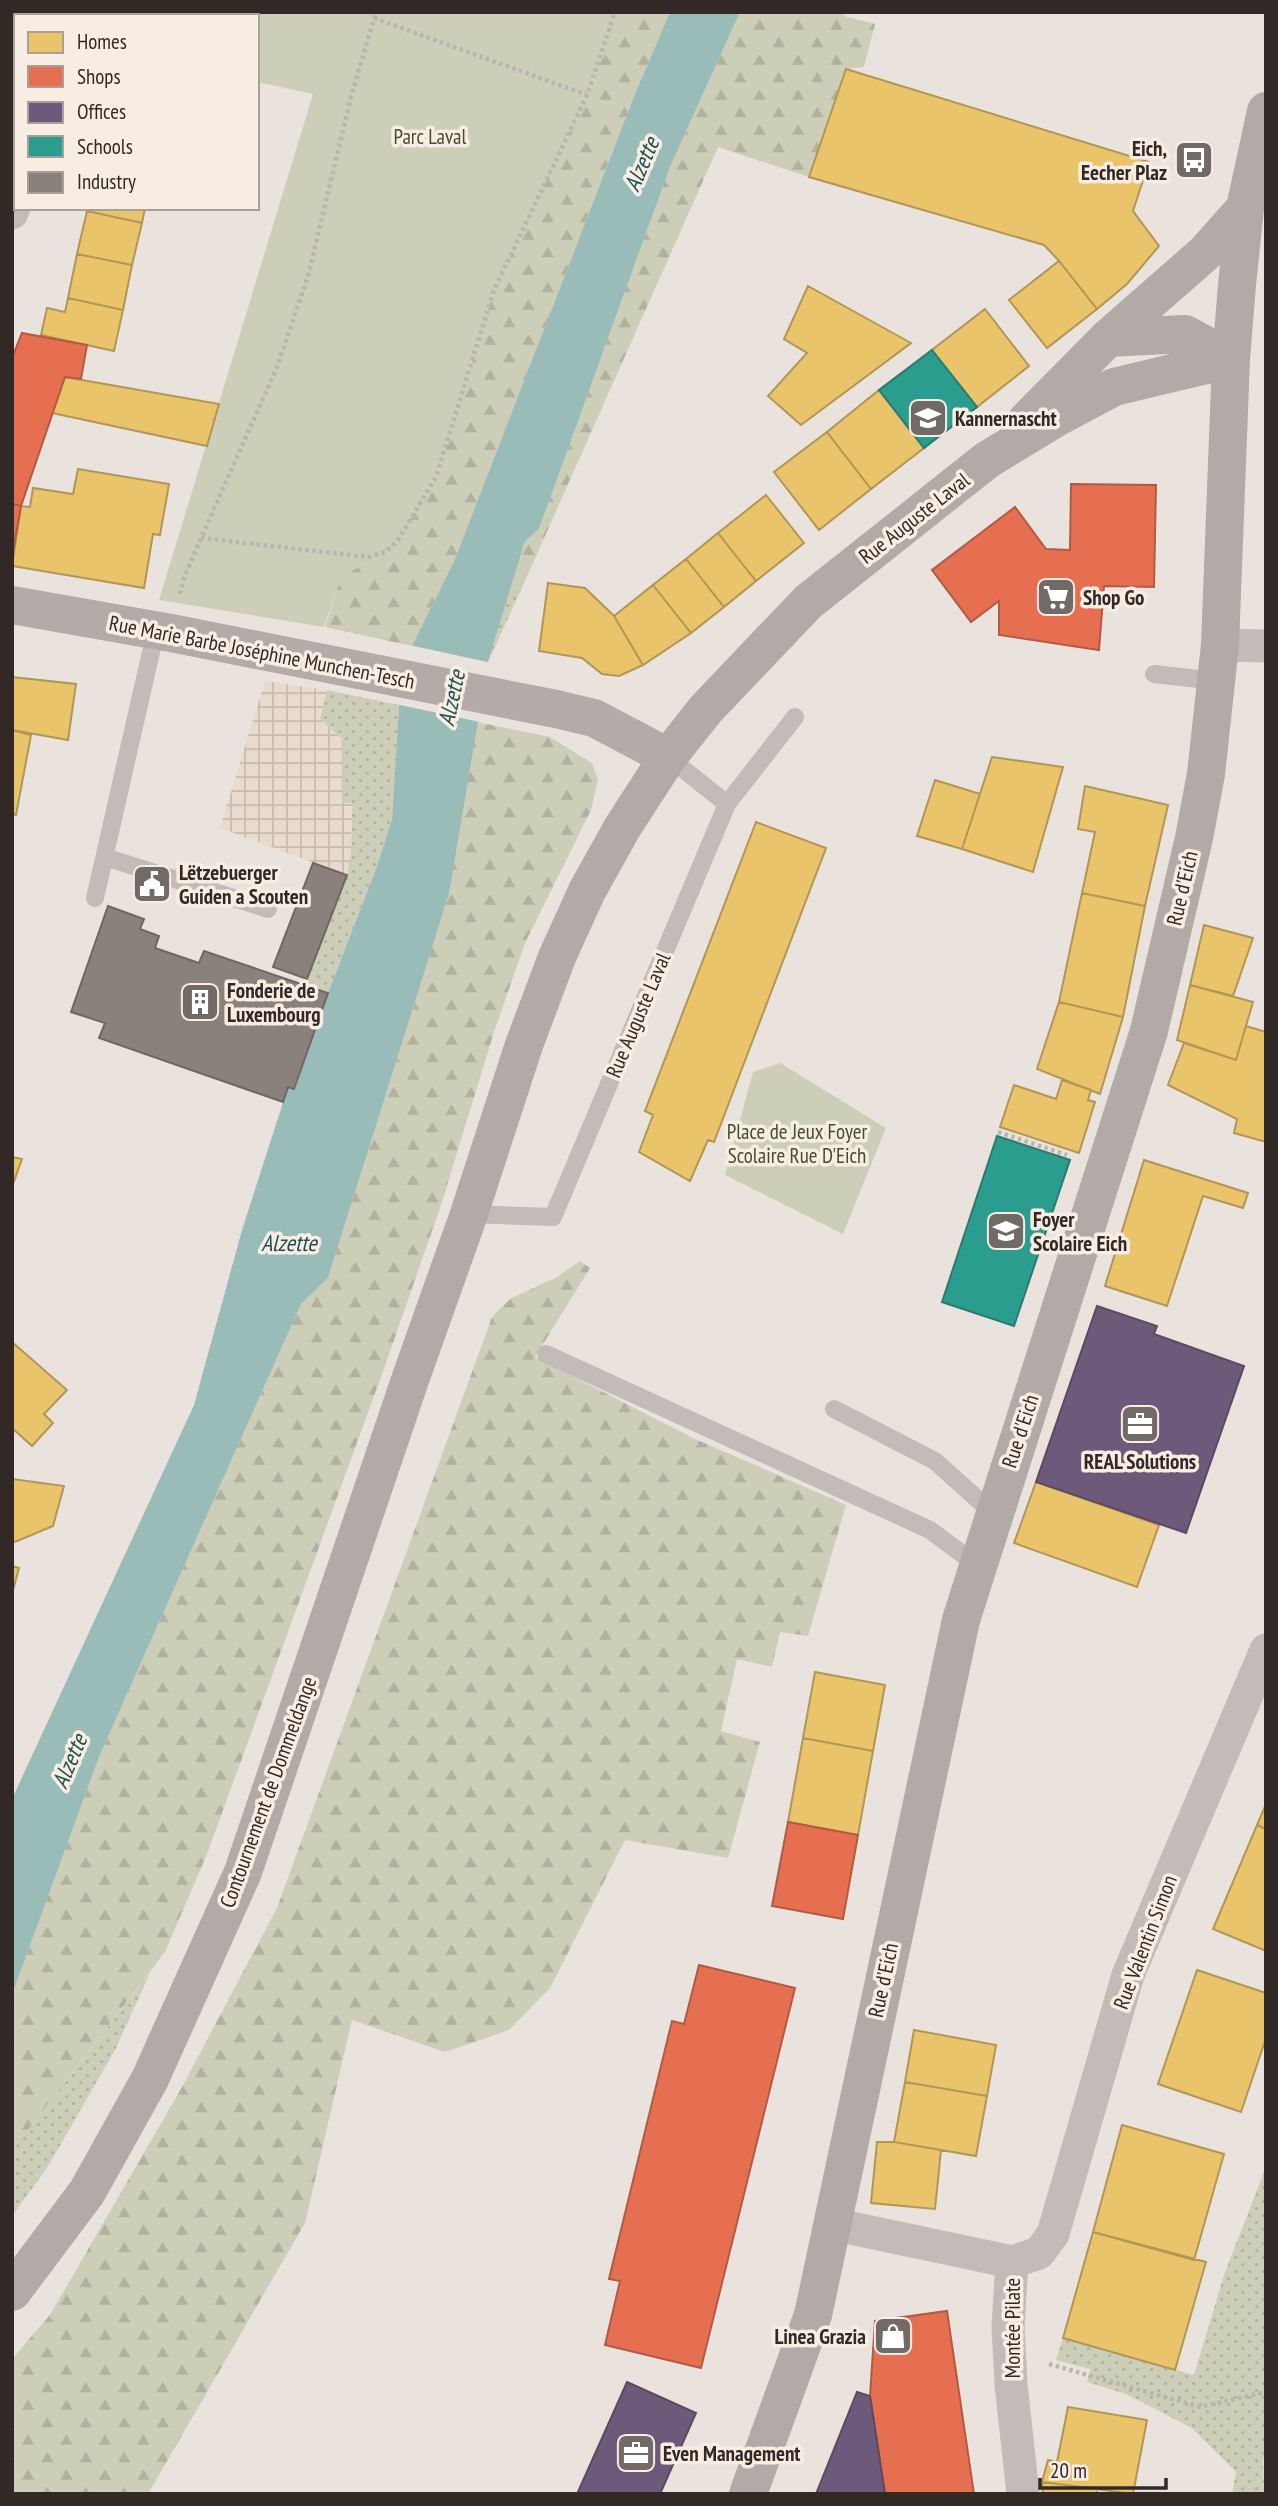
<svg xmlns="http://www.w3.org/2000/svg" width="1278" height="2506" font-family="'PT Sans Narrow',sans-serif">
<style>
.grass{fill:url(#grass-dots)}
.forest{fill:url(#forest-firs)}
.park{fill:#ccceb8}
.plaza{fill:url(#plaza-grid)}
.water{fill:#9abcb9}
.pier{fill:#eae3dd}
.homes{fill:#e9c46a;stroke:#b29656;stroke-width:2}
.shops{fill:#e76f51;stroke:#b15a44;stroke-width:2}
.offices{fill:#6d597a;stroke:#5b4b61;stroke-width:2}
.schools{fill:#2a9d8f;stroke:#2c7a70;stroke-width:2}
.industry{fill:#8a817c;stroke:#706762;stroke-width:2}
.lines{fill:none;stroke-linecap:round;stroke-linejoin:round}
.path{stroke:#bbb4af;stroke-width:4.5;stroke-dasharray:3.5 3.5;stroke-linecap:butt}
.service{stroke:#c2bbb7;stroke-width:18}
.minor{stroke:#c2bbb7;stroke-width:33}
.secondary{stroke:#b3aba7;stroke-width:38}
.primary{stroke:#b1aaa6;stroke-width:38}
.labels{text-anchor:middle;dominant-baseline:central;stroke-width:7;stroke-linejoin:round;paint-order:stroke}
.park-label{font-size:21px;fill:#444f2b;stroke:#f7ede3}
.poi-label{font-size:21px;font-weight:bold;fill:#322926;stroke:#f7ede3;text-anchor:start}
.street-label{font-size:21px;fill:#322926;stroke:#f7ede3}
.water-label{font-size:23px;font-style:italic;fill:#1e5051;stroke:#f7ede3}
</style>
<defs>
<pattern id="grass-dots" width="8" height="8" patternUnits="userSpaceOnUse" patternTransform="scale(1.75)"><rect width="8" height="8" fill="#ccceb8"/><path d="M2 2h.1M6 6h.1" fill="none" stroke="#b0b19e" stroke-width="1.8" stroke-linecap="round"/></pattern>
<pattern id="forest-firs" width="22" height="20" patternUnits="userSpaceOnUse" patternTransform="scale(1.75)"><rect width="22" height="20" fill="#ccceb8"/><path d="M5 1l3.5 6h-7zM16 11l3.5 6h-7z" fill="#b0b19e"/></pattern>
<pattern id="plaza-grid" width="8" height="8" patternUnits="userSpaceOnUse" patternTransform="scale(1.75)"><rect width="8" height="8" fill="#e8dacc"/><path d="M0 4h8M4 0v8" fill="none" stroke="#c7bbaf"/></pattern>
</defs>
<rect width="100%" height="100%" fill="#eae3dd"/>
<!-- grass -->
<path class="grass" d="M12 12H30L29 16H16V70L12 84Z
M511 586 521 590 488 662Z
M327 690 399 705 392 819 375 872 328 993 305 985 347 875 351 852 352 804H343V740L320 719Z
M151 1971 115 2050 47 2168 12 2216V2151Z
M1266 2167V2451L1263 2460 1264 2494H1232L1236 2472 1192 2428 1126 2394 1087 2382 1090 2369 1056 2360 1063 2338 1194 2375 1225 2272Z"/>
<!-- forest -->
<path class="forest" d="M615 12H670L635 94 455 559 412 646 325 627 341 577 386 552 397 540 436 478 494 290 587 95Z
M740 12H844V16L875 24 864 67 846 69 809 177 718 147 521 590 511 586 525 541 539 529 670 167Z
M477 722 550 737 592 763 598 780 591 810 525 943 494 1032 441 1205 385 1366 207 1854 165 1952 12 2151V1995L99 1757 301 1304 328 1278 449 894Z
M580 1261 590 1268 535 1357 693 1438 846 1505 808 1636 780 1632 772 1667 737 1659 721 1731 760 1742 728 1858 625 1840 550 1988 509 2030 445 2052 352 2020 305 2223 148 2494H12V2359L50 2315 182 2087 277 1908 492 1317 510 1299 557 1277Z"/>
<!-- park -->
<path class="park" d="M65 12H615L587 95 494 290 436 477 398 540 386 552 341 577 324 627 159 600 313 94 257 82V16H64Z
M780 1063 886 1128 843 1234 725 1175 753 1072Z"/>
<!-- plaza -->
<path class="plaza" d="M265 681 327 690 320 719 343 740V803H352L351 852 347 875 220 828Z"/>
<!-- water -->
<path class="water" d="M670 12H740L670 167 539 529 525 541 488 662 449 894 328 1278 301 1304 99 1757 12 1995V1799L194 1405 242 1230 288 1087 295 1089 328 993 375 872 392 819 399 705 412 646 455 559 635 94Z"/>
<!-- pier -->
<path class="pier" d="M409 645 492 663 480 722 396 704Z"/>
<!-- homes -->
<path class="homes" d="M846 69 1149 162 1133 211 1159 246 1127 284 1097 309 1059 261 1044 245 809 177Z
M87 208H145L142 223 87 211Z
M87 211 142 223 132 265 77 254Z
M77 254 132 265 123 310 68 298Z
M1059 261 1097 309 1047 348 1009 300Z
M808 286 911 343 801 425 768 396 807 353 784 339Z
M68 298 123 310 114 351 41 335 47 308 65 312Z
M985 309 1029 366 977 407 932 350Z
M65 377 219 404 207 446 52 413Z
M879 390 924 448 871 489 827 432Z
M827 432 871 489 819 530 774 472Z
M78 469 169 484 160 535 153 534 144 588 12 566 21 506 30 507 33 488 73 494Z
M766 495 804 543 756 581 718 533Z
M718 533 756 581 724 607 686 559Z
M686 559 724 607 691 633 653 585Z
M548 583 585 588 614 616 643 665 619 676 602 674 582 658 539 651Z
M653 585 691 633 643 665 614 616Z
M12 677 76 684 68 740 12 730Z
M12 730 31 735 16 815 12 814Z
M992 757 1063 767 1033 872 962 849Z
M935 780 980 794 962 849 917 836Z
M1085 786 1168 805 1145 906 1082 893 1095 832 1078 829Z
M756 822 826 848 714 1142 708 1140 690 1181 639 1152 653 1115 645 1111Z
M1082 893 1145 906 1123 1017 1059 1002Z
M1204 925 1253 938 1233 996 1190 985Z
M1190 985 1253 1002 1236 1060 1177 1040Z
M1059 1002 1123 1017 1100 1094 1037 1069Z
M1246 1026 1266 1032V1142L1234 1133 1237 1119 1168 1085 1184 1043 1236 1060Z
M1062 1080 1091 1090 1088 1100 1095 1102 1079 1153 1000 1127 1014 1085 1056 1099Z
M12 1157 22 1159 12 1187Z
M1144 1160 1248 1193 1243 1208 1203 1196 1167 1306 1105 1286Z
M12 1342 67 1390 44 1414 53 1423 32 1446 12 1428Z
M12 1479 64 1486 53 1526 15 1542 12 1541Z
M1036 1482 1159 1525 1137 1587 1014 1543Z
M12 1566 19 1568 12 1594Z
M815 1672 885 1685 873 1751 803 1738Z
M803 1738 873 1751 858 1835 788 1822Z
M1266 1804V1829L1257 1825Z
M1257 1825 1266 1829V1951L1213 1929Z
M1197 1970 1266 1993V2038L1241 2112 1158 2084Z
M914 2030 996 2045 987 2096 905 2082Z
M905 2082 987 2096 976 2156 894 2142Z
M1122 2125 1224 2154 1194 2260 1093 2232Z
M877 2142H894L941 2150 935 2209 871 2203Z
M1093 2232 1206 2262 1175 2370 1063 2338Z
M1068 2407 1147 2420 1133 2494 1042 2482 1048 2460 1057 2462Z
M1042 2482 1097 2489V2494H1043Z"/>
<!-- shops -->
<path class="shops" d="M22 333 87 345 81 379 65 377 21 506 12 504V358Z
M1071 484 1156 485 1154 587 1104 586 1099 650 999 635V601L971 622 932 570 1015 507 1046 549 1070 550Z
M12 504 21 506 12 557Z
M788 1822 858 1835 843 1919 772 1906Z
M699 1965 795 1988 701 2368 605 2345 620 2281 609 2279 672 2021 684 2024Z
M947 2311 974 2494H885L870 2396 875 2321Z"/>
<!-- offices -->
<path class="offices" d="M1097 1306 1157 1326 1154 1334 1244 1366 1186 1533 1036 1482Z
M627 2382 696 2413 660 2494H577Z
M857 2392 870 2396 885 2494H816Z"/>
<!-- schools -->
<path class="schools" d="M932 350 977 407 924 448 879 390Z
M997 1136 1070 1160 1014 1326 942 1302Z"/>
<!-- industry -->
<path class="industry" d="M313 863 347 875 307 979 273 967Z
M108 906 144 919 140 929 159 936 155 948 199 963 204 951 328 993 294 1089 288 1087 283 1102 99 1038 105 1023 71 1012Z"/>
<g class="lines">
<!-- path -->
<path class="path" d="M374 18 587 95
M201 538 368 557 386 552 398 540 436 477 494 290 587 95 615 12
M180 594 184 578 201 538 277 367 308 276 351 97 376 12
M998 1132 1067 1155
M1049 2364 1200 2407 1266 2392"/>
<!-- service -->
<path class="service" d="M1154 674 1216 681
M727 804 795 717
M105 857 268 909
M95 898 156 630
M469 1214 553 1217 727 804 668 757
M546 1354 930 1530 977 1565
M834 1409 935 1461 994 1514"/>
<!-- minor -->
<path class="minor" d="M64 16 65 12
M12 213 16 200
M1220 645 1266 646
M832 2224 1012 2262 1008 2327 1011 2384 1023 2494
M1012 2262 1039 2253 1053 2234 1128 1975 1266 1650"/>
<!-- secondary -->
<path class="secondary" d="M12 605 171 633 556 709 594 718 668 757"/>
<!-- primary -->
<path class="primary" d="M1108 338 1185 334 1231 359
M1026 421 1108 338 1205 253 1245 208
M12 2292 87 2192 150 2079 243 1872 411 1377 469 1214 524 1045 557 957 587 891 622 828 668 757 706 709 808 602 987 460 1056 418 1114 387 1231 359
M748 2494 813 2315 961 1620 1149 1031 1194 838 1206 774 1220 645 1231 359 1237 285 1245 208 1266 111"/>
</g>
<!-- icons -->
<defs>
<g id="bus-square" transform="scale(2.0125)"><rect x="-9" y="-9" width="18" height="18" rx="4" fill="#726a66" stroke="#f7ede3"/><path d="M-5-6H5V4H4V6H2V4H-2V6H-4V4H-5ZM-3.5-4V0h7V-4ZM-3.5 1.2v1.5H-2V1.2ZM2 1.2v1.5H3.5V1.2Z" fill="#fff"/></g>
<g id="school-square" transform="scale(2.0125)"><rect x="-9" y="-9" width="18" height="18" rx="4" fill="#726a66" stroke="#f7ede3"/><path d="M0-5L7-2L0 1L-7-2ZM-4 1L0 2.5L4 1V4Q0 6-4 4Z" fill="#fff"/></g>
<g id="supermarket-square" transform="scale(2.0125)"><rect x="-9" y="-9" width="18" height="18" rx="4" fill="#726a66" stroke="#f7ede3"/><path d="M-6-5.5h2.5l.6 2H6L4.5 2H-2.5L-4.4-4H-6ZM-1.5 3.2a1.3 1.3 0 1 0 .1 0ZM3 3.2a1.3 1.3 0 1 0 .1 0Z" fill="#fff"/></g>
<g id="civic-square" transform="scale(2.0125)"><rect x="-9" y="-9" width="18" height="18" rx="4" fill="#726a66" stroke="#f7ede3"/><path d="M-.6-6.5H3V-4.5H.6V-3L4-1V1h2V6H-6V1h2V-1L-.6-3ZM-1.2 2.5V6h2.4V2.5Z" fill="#fff"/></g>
<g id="building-square" transform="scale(2.0125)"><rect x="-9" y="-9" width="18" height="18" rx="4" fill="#726a66" stroke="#f7ede3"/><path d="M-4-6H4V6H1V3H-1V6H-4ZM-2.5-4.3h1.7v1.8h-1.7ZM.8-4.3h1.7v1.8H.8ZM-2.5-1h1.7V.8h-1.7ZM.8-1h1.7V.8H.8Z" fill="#fff"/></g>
<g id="office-square" transform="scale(2.0125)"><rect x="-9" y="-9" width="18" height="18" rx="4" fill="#726a66" stroke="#f7ede3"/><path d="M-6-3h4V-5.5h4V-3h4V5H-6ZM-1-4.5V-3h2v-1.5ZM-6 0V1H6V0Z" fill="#fff"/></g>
<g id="shop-square" transform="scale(2.0125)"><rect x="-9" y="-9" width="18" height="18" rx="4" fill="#726a66" stroke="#f7ede3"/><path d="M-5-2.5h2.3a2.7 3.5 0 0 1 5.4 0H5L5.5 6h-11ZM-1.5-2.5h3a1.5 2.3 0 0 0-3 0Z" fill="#fff"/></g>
</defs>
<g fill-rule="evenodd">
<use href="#bus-square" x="1194" y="160"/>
<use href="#school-square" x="928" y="418"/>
<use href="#supermarket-square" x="1056" y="597"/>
<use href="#civic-square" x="152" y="884"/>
<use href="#building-square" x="200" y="1002"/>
<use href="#school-square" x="1006" y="1231"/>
<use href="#office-square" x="1140" y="1424"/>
<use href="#shop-square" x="893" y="2336"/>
<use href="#office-square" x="636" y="2453"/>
</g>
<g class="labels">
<!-- park labels -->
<g class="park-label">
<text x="430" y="136">Parc Laval</text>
<text x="797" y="1131">Place de Jeux Foyer<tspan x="797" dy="24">Scolaire Rue D'Eich</tspan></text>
</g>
<!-- poi labels -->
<g class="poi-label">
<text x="1167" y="148" text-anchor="end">Eich,<tspan x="1167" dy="24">Eecher Plaz</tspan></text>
<text x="955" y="418">Kannernascht</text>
<text x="1083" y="597">Shop Go</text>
<text x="179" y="872">Lëtzebuerger<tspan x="179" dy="24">Guiden a Scouten</tspan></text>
<text x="227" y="990">Fonderie de<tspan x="227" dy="24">Luxembourg</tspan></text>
<text x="1033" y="1219">Foyer<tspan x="1033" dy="24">Scolaire Eich</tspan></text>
<text x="1140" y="1461" text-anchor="middle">REAL Solutions</text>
<text x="866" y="2336" text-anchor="end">Linea Grazia</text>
<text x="663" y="2453">Even Management</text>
</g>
<!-- street labels -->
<g class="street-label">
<text transform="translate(914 518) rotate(-38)">Rue Auguste Laval</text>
<text transform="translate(262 652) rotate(11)">Rue Marie Barbe Joséphine Munchen-Tesch</text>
<text transform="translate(1182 888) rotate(-77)">Rue d'Eich</text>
<text transform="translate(638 1015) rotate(-67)">Rue Auguste Laval</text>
<text transform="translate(1020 1431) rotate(-72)">Rue d'Eich</text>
<text transform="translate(268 1792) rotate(-70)">Contournement de Dommeldange</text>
<text transform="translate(1145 1942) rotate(-69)">Rue Valentin Simon</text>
<text transform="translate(883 1980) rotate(-78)">Rue d'Eich</text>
<text transform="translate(1012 2328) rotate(-90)">Montée Pilate</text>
</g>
<!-- water labels -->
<g class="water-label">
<text transform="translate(641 164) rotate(-67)">Alzette</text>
<text transform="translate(451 698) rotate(-78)">Alzette</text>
<text x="289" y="1242">Alzette</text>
<text transform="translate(69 1761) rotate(-67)">Alzette</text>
</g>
</g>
<!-- border -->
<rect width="1278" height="2506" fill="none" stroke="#322926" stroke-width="28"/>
<!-- legend -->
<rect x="14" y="14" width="245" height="196" fill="#f7ede3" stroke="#a89f97" stroke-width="2"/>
<rect x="28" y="32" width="35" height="21" fill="#e9c46a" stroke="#a89f97" stroke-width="2"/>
<text x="77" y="49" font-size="21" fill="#322926">Homes</text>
<rect x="28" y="66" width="35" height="21" fill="#e76f51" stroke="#a89f97" stroke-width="2"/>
<text x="77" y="84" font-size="21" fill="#322926">Shops</text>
<rect x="28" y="102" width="35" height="21" fill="#6d597a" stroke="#a89f97" stroke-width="2"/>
<text x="77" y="119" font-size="21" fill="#322926">Offices</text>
<rect x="28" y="136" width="35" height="21" fill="#2a9d8f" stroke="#a89f97" stroke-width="2"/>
<text x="77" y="154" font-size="21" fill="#322926">Schools</text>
<rect x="28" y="172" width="35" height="21" fill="#8a817c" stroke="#a89f97" stroke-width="2"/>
<text x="77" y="189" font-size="21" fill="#322926">Industry</text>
<!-- scale -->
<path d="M1040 2478v10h126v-10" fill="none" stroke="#322926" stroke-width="3.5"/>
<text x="1050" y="2478" font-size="21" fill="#322926" stroke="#f7ede3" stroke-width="5" paint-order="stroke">20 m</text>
</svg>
